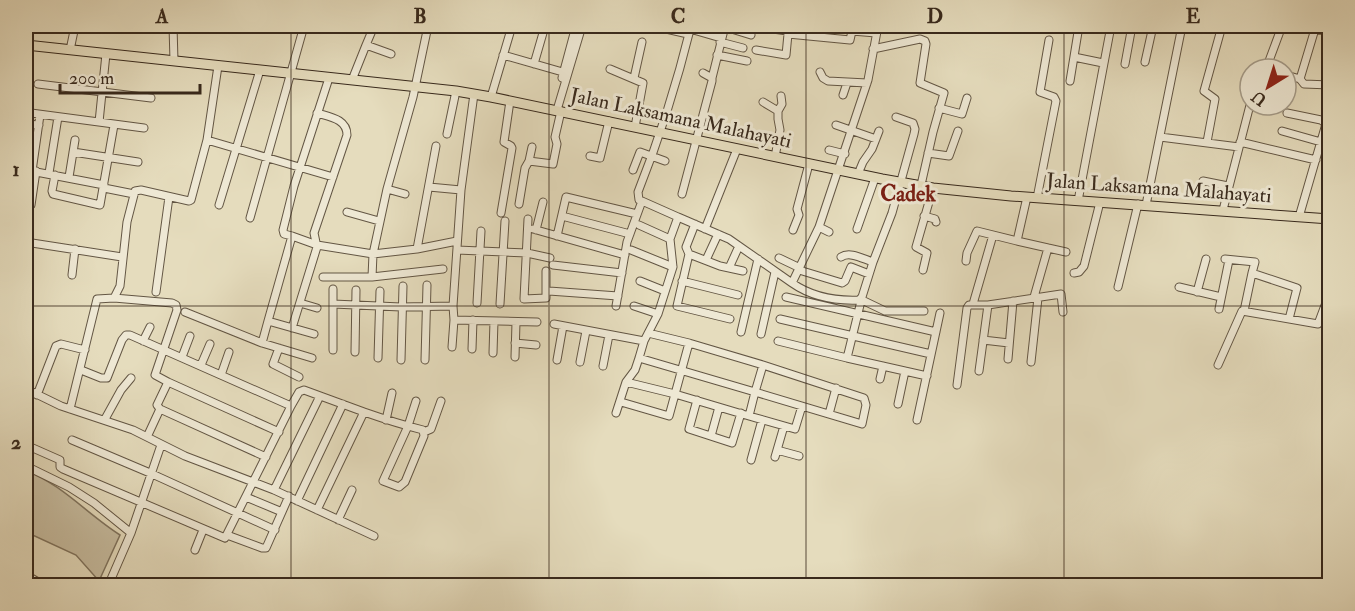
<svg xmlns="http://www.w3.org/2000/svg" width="1355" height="611" font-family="'IM FELL Double Pica',serif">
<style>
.green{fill:#c8bea2;stroke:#80745f;stroke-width:1.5}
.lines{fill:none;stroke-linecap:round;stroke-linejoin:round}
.minor-casing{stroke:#635644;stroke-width:9}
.highway-casing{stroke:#38291c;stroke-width:11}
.minor{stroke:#eee8d4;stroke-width:7}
.highway{stroke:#e5dcbd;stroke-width:9}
.grid{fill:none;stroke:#38291c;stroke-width:1.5;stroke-opacity:0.55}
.labels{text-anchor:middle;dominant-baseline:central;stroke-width:6;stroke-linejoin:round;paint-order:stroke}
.street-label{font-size:20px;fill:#38291c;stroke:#eee8d4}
.quarter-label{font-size:22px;font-weight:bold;fill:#7a1f14;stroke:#eee8d4}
.neatline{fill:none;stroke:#38291c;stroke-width:2}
.grid-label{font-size:20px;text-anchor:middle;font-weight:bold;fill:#38291c}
</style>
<rect width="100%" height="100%" fill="#e5dcbd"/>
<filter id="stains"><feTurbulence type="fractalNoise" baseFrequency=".00333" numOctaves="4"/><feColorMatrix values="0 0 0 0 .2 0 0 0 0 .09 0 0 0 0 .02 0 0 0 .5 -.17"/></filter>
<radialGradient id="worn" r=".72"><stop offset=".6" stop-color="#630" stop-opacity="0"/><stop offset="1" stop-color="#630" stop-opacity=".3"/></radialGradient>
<!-- green -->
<path class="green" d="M26 471C62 484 88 515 120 535L99 581 76 555 26 532Z"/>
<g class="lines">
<!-- minor casing -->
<g class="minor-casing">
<path id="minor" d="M173 26 174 61
M653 26 688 34
M725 27 751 35
M759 27 787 31 788 34
M690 29 721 38
M808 36 809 26
M720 42 743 48
M366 45 374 26
M873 49 920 39 925 41 926 44 920 83 944 93 933 132 921 185
M70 50 75 26
M756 50 786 55 788 34 850 40 852 31 876 33
M503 55 566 73
M717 55 747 61
M1074 57 1103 63
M1145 62 1153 26 1162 27
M534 64 545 26
M1125 64 1132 26
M610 69 643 83 635 127
M1266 69 1282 26
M820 72 823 78 828 81 867 83
M1286 75 1300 79 1304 84 1330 85
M562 78 576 26
M634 78 642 42
M712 78 725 26
M1300 79 1315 29 1330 32
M352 80 366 45 391 54
M1070 81 1079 26
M38 84 151 98
M843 95 847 83
M491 97 512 26
M763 102 778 111
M939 108 962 114 967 98
M557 110 582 26
M31 113 144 128
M1287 113 1321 120 1326 124 1299 217
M99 122 106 54
M26 124 39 125
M836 125 876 139
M1282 131 1321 142
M447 134 456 91
M1160 137 1239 147
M207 140 333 177
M1207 142 1215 99 1204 91 1222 26
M1240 142 1316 160
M829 150 845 154
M73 152 138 162
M928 153 949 156 958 131
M590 156 600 158
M775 157 780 130 778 119V111L782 104 781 96
M600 158 609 121
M529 161 553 164 557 144 555 137 561 111
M26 170 104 185
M633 170 640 152 665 161
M32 171 40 115
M49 173 58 117
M858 174 863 162 872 149 879 131
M1326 174H1330
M55 175 52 191 53 194 100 205 114 125
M69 177 75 140
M1203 181 1228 186
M429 187 461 190
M104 188 134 194
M387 189 405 194
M682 194 712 81V78L703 73
M1027 197 1017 241 1048 248
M1037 198 1056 101 1054 97 1040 92 1049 40
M642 201 639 200 638 192C660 137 677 83 691 26
M1078 201 1111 26
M519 204 525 168 529 161 532 147
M31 205 36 171
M219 205 260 70
M1146 205 1182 26
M1223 210 1250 105
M347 212 379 221
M501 213 512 148 511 146 504 142 510 101
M562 216 630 234
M924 216 935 219 936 222
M250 218 304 26
M528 219 524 299 546 298V271
M695 224 686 247 689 254 677 306 730 319
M639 225 670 239
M819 227 792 283C812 297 835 301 859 300L862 297 873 262 892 213 914 134 915 129 913 123 896 117
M533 229 625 255
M705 229 737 149
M857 229 875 178
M536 230 543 202
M793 230 799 215 797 209 809 164
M829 232 819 227 868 80 878 26
M292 236 284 234 283 230 294 186 329 78
M557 236 566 197 637 214
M32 243 122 257
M417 249 436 146
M457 250 527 253 550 258
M631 250 673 267
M689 254 720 266 743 271
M841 257C850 251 863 259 873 262
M779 258 800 268
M1225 259 1255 262 1252 273
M706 260 718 234
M966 261 967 253 977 231 1017 241
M553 265 622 273
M729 268 739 246
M799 270 842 283 845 281 851 267 869 274
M923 270 927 253 916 247 933 188
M1074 273 1079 272 1084 266 1100 202
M72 275 75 249
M323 277H372L373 254 417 249 457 241
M372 277 443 269
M640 281 665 291
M682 281 738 295
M1118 287 1138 204
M1179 287 1221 297
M549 291 618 296
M156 292 169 197
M1197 292 1206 259
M786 297 936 332
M862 297 847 358 927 376
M1034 297 1048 248 1066 252
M114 298 120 286 127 222 135 191 141 190 189 201 191 200 207 140 218 66
M862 300 885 311H924
M300 303 317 308
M477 303 481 231
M333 304 401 307 453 306 454 320 537 322
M500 304 505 221
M973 304 993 235
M453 306 461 190 474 94
M616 306 627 242 642 201 678 217
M634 306 658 314
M1219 309 1229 260
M1244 311 1252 273 1297 288 1289 319
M185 312 262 343 312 358
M780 319 931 354
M554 324 644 341
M292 328 317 247 314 233 347 135C347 119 330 117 317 113
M741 332 758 259
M314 334 268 321 292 236 317 245 373 254 387 189 413 97 428 26
M761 334 775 272
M983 340 1009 343
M143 341 150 327
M778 341 847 358
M262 343 268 321
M515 343 536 345
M689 343 763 365 755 392 862 424 866 405 864 398 763 365
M452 347 454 320
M279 348 273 364 299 377
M472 349 473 320
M333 350V289
M355 352 356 290
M493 353 494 321
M182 357 190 336
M515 357 516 322
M378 358 380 291
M1008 359 1013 301
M401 360 403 286
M425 360 427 285
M557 360 563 326
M580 362 586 331
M1031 362 1038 298
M201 365 210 344
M1218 365 1242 311 1318 324 1330 292
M603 366 609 335
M979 371 988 305
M221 375 229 352
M880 379 883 366
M168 382 279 432
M626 382 675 394 749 416 755 392 639 358
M957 385 967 308 969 305H988L1061 294 1063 312
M26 389 61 406 133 430 185 456 274 490 374 536
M37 395 56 346 61 344 85 350
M697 400 689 429 732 443 741 413
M621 402 669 416 689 343 648 333
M898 404 905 371
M26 405 31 392
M291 406 299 392 304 390 364 412 317 510
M70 409 97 299 114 298 172 303 176 305 177 310 155 375 168 382 157 405 160 409 147 437
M160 409 266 457
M364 412C384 419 403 425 423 430L424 436 405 482 399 487 383 481 408 426 416 401
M616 413 626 382 635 370 639 358 644 341 658 314 673 267 670 239 678 217 729 239 792 283
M829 414 836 388
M749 416 795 429 802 406
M105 419 121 390 131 378
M386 420 392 393
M917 420 940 313
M424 432 431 429 441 401
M711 436 719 407
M72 440 150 473 275 530
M26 445 60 460V467L63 469 225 538 291 406 130 335H126L122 340 107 378H101L81 370
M777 450 799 456
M775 457 784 426
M751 460 762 420
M26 466 69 487 94 503 131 533
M274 490 320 396
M246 497 282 512
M297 501 343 404
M338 520 352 490
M227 535 262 548H266L289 496
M195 550 203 530
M26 575 45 586
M108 586 131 533 161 445"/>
</g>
<!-- highway casing -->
<g class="highway-casing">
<path id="highway" d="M26 45 456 91 491 97 882 179 933 188 1011 196 1330 219"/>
</g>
<!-- minor -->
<use href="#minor" class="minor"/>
<!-- highway -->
<use href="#highway" class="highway"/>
</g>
<!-- grid -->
<path class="grid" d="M291 26V586M549 26V586M806 26V586M1064 26V586M26 306H1330"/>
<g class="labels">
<!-- street labels -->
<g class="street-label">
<text transform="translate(681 118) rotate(12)">Jalan Laksamana Malahayati</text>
<text transform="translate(1159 188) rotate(4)">Jalan Laksamana Malahayati</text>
</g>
<!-- quarter labels -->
<g class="quarter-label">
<text x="908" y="194">Cadek</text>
</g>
</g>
<!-- margin -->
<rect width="1355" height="611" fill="none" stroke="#e5dcbd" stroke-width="66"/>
<!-- north arrow -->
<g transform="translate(1268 87) rotate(218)"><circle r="28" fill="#eee8d4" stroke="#a59c8a" stroke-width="1.5"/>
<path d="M0-4.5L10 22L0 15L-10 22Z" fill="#8f2418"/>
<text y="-9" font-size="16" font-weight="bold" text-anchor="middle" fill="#38291c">U</text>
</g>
<!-- scale -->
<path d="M60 84v9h140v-9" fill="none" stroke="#38291c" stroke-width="3"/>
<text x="69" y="84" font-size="18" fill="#38291c" stroke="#eee8d4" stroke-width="4.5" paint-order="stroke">200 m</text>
<rect x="33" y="33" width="1289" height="545" class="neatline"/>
<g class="grid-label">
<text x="162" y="23">A</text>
<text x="420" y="23">B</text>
<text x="678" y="23">C</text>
<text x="935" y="23">D</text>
<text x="1193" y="23">E</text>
<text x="16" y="176">1</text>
<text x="16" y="449">2</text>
</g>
<rect width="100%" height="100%" filter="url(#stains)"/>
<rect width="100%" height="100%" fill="url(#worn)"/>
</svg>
